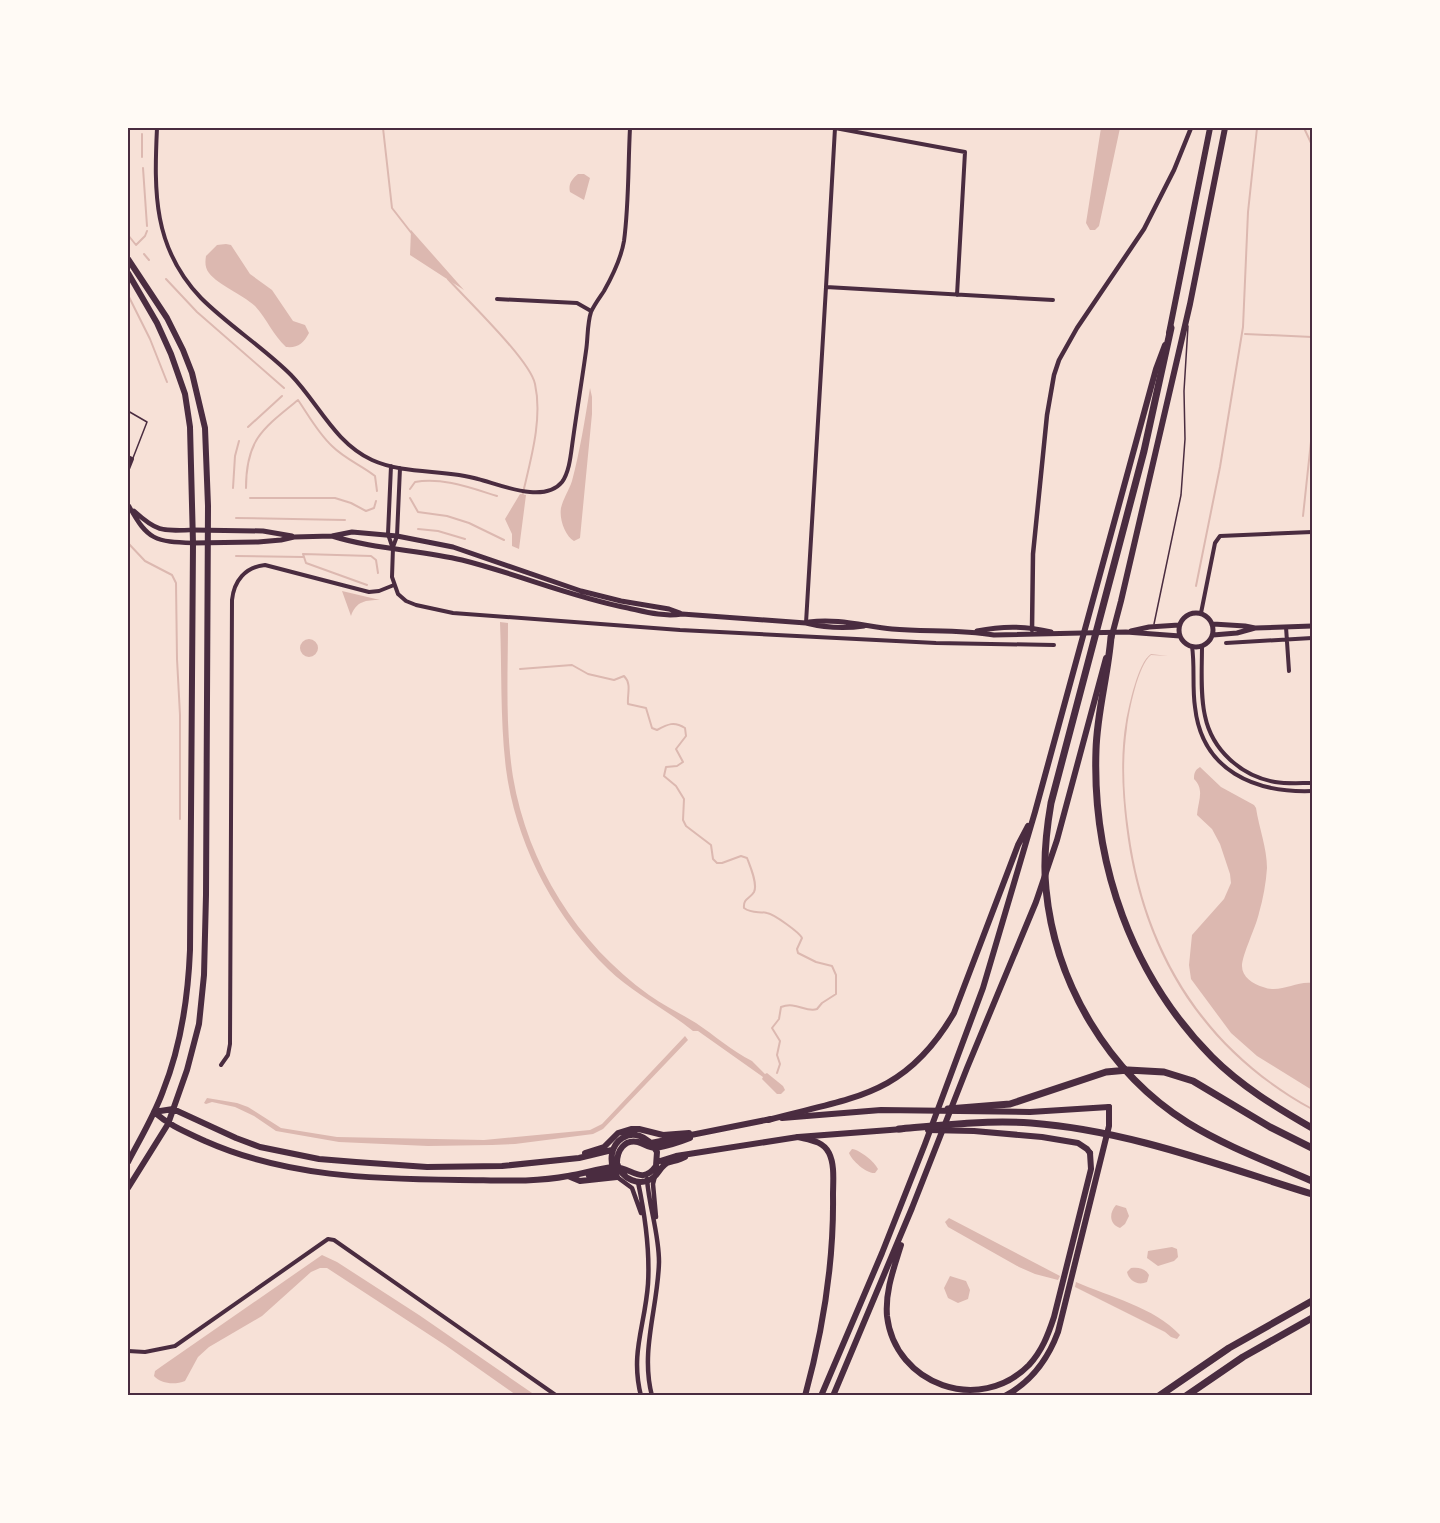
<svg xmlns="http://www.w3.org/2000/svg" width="1440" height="1523" font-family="Ubuntu,sans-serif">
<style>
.water{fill:#dcb8b0}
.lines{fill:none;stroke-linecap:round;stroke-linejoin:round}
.stream{stroke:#dcb8b0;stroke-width:2}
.service{stroke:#4a2c40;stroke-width:1.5}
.minor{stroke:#4a2c40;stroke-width:4}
.tertiary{stroke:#4a2c40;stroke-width:4.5}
.secondary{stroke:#4a2c40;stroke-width:5}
.primary{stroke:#4a2c40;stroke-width:6}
.trunk{stroke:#4a2c40;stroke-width:6}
.motorway{stroke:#4a2c40;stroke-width:7}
.neatline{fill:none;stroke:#4a2c40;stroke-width:2}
</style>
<rect width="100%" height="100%" fill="#f7e1d7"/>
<!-- water -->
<path class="water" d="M1101 128H1120L1099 226 1095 230H1090L1086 223Z
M578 174H584L590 178 584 200 570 192C568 184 572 179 578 174Z
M411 230 464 290 410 255Z
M226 244 231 245 250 274 272 290 293 321 305 325 309 333C303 344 298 348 286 347 273 335 267 319 255 306 242 294 218 285 209 273 205 268 205 262 206 256L217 245Z
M590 388 592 397V414L580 538 574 541C565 536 559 519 561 508 563 499 569 490 572 481 580 451 585 419 590 388Z
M520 494 526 495 519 549 512 546V534L505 519Z
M342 591 380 600C366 600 356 601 351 616Z
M500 622 508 623C508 673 505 726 513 777 528 865 577 943 649 995 664 1006 680 1013 696 1023 714 1035 732 1051 752 1061L765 1074 767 1073 783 1086 785 1090 781 1094H777L762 1079 763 1077 698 1031H693C666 1009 634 994 608 969 554 916 516 844 506 769 500 720 502 670 500 622Z
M300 648a9 9 0 1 1 18 0a9 9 0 1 1-18 0Z
M1151 654 1168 656 1151 655C1138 665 1129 711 1127 728 1122 762 1124 798 1129 832 1145 952 1205 1049 1312 1108V1110C1201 1050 1141 950 1126 825 1122 791 1120 755 1126 721 1129 706 1138 662 1151 654Z
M1200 767 1221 787 1254 805 1256 808C1259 828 1267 848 1267 868 1266 883 1263 899 1259 913 1256 927 1242 955 1242 966 1242 977 1253 984 1263 987 1280 994 1295 981 1312 983V1090L1257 1056 1231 1033 1191 979 1189 965 1192 935 1224 899 1231 883 1230 874 1220 844 1212 829 1197 815C1198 801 1205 790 1194 779 1194 773 1195 770 1200 767Z
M685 1036 688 1040 603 1129 593 1134 515 1144 492 1145 428 1146 339 1142 276 1131 254 1116 235 1107 212 1102 206 1104 204 1103 207 1098 237 1103 248 1107 281 1128 337 1137 484 1140 590 1130 602 1124Z
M852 1149C860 1150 875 1162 878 1169L875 1173C867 1174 852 1161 849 1153Z
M1116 1205 1126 1208 1129 1216 1125 1224 1120 1228C1109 1224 1109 1213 1116 1205Z
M949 1218 1060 1276 1058 1280 1035 1274 1019 1267 948 1227 945 1222Z
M1172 1247 1177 1249 1178 1257 1174 1261 1158 1266 1147 1258 1148 1251Z
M322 1255 337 1262 419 1315 535 1395H516L445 1345 327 1268H320L311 1272 262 1316 209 1347 198 1357 185 1381C175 1385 161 1384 154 1376L155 1371 162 1366Z
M1131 1268C1138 1267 1145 1268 1149 1275L1147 1282C1138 1286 1129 1281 1127 1272Z
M950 1276 966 1281 970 1290 968 1299 958 1303 948 1298 944 1288Z
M1076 1282C1110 1297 1154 1307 1180 1335L1177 1339 1171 1337 1165 1332 1075 1287Z"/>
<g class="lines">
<!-- stream -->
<path class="stream" d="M383 128 392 208 413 235
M1304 128 1312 145
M142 134V157
M143 168 147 226
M128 235 136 245 145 236 147 231
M144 254 149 260
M166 279 197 312 284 388
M448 279C467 300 530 360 535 384 543 420 530 462 522 497
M128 295 150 339 167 382
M1245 334 1312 337
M248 427 282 396
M233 488 235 456 239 441
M246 488C246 440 262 429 298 400 309 416 318 433 332 446 345 459 361 465 375 476L377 491
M410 489 415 482C442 477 471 488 497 496
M250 498H335L351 503 366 511 374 508 376 501
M410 498 418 512 447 516 469 523 504 540
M1303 516 1312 432
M236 518 345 520
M418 529 438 531 465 539
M128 543 145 561 172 575 176 583 177 659 180 715V819
M236 556 303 557
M367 585 306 563 303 554 371 556 376 560 378 573
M1196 586 1220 467 1243 327 1248 212 1257 128
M520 669 572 665 588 674 614 680 624 676C632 684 627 694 628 704L646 708 652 728 657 730C668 724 674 721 685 728L686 736 676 749 683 762 677 766 666 767 664 776 676 786 684 799 683 820 686 826 711 845 713 859 717 863H722L741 856 747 858C750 866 758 884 754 892 750 899 743 898 744 908 752 914 758 911 767 913 774 914 800 933 802 938L797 949 798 953 816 962 832 966 836 975V994L822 1003 817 1009C806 1013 796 1001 781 1007L779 1019 772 1028 780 1041 777 1055 780 1064 777 1073"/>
<!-- service -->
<path class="service" d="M128 411 147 422 133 458
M1154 624 1181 495 1185 439 1184 391 1188 326"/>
<!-- minor -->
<path class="minor" d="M157 128C154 192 153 248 201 298 229 326 263 347 291 375 319 404 334 442 372 460 405 475 444 469 478 479 501 485 544 504 562 482 570 471 571 452 573 439 577 410 582 380 586 351 588 339 587 324 591 312 594 305 600 297 604 291 613 275 621 259 624 241 629 204 628 165 630 128
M957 295 965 152 835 128 826 287 1053 300
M497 299 577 303 591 311
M128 457 132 459 128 469
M391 466 388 534 392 546
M400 468 397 536 393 547 392 577 398 594 406 601 416 605 453 613 680 630 936 643 1054 645
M1201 613 1215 543 1220 536 1312 532
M806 623 826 287
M1286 627 1289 671
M1226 643 1312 638
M1192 646C1195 666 1192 687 1195 707 1202 771 1255 793 1312 791
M1202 646C1202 669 1200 694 1205 716 1212 750 1241 776 1275 782 1287 784 1300 783 1312 783
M221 1065 228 1055 230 1044 232 600C234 581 245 567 265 565L369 592 379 591 394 585
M128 1351 145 1352 175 1346 328 1239 334 1240 557 1396"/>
<!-- tertiary -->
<path class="tertiary" d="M129 506C147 540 156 542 193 543
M134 511C157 532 162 531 193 530
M1032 630 1033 554 1047 415 1054 375 1059 360 1077 328 1144 229 1174 170 1191 128
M655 1176 653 1184 656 1217
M617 1177 632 1188 641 1213
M647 1179C649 1207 659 1233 659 1262 658 1307 640 1351 652 1396
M638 1182C645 1215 650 1251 648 1284 645 1326 630 1353 641 1396"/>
<!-- secondary -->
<path class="secondary" d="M193 530 263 531 292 536
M332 536C373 549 419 550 462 560 518 574 571 597 628 608 646 612 663 617 682 614L806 623C826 628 843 629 864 626
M193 543 258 542 281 540 294 537 332 536 352 532 397 536 453 547 581 591 621 601 669 609 680 613
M1179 630a17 17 0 1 1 34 0a17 17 0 1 1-34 0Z
M809 622C837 618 864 626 892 629 926 632 960 629 994 635L1126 632 1180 636
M1213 624 1245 626 1255 628 1312 626
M977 631C1001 626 1028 626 1051 632
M1131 631 1149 627 1179 625
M1213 635 1237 633 1255 628"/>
<!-- primary -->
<path class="primary" d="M128 259 167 318 183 350 192 373 205 428 208 506 206 895 204 975 199 1024 187 1070 168 1124 128 1188
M128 273 157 323 171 354 185 394 190 427 193 543 190 950C188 999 181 1046 163 1091 154 1116 140 1139 128 1162
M154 1112C170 1126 186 1132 205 1141 286 1177 372 1179 459 1180 494 1180 532 1183 568 1176 582 1174 597 1169 612 1167 630 1165 641 1187 656 1166L657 1152C637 1116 597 1143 617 1177L580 1181 568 1176
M154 1112 173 1109 236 1138 260 1147 319 1159 356 1162 427 1167 502 1166 579 1158 612 1150
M782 1118 881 1110 1030 1112 1109 1107
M928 1130 974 1131 1042 1137 1078 1143 1087 1149 1090 1153
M651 1143 771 1119
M585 1153 604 1147 618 1133 631 1129H639L663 1135 689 1133
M685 1157C680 1160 673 1161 667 1163 661 1166 659 1173 654 1177 640 1188 621 1179 617 1163 617 1151 624 1139 638 1142 645 1144 648 1148 656 1148 667 1146 680 1142 690 1138
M657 1162 676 1156 798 1137 903 1129
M589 1176 617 1172"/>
<!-- trunk -->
<path class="trunk" d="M1169 333 1210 128
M1111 639 1121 601 1190 304 1225 128
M768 1120C853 1097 905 1097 954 1013L1018 845 1028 826
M798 1137C810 1140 823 1141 829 1153 835 1165 833 1182 833 1195 834 1263 823 1330 805 1396
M901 1245C894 1268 885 1291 887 1316 895 1385 980 1415 1029 1365 1042 1351 1048 1335 1054 1317L1091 1169 1090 1153
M821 1396 882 1253 925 1144 983 988 1035 812 1156 369 1165 345
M833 1396 912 1208 967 1068 1036 902 1057 840 1106 658
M1005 1396C1031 1382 1048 1359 1058 1332L1109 1126V1107"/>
<!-- motorway -->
<path class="motorway" d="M1171 328 1144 451 1051 803C1046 832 1043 860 1046 889 1055 983 1108 1073 1188 1123 1227 1147 1271 1163 1312 1181
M1111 637C1108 675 1097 712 1096 750 1092 864 1132 976 1212 1057 1241 1086 1277 1108 1312 1128
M948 1109 1010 1104 1106 1072 1128 1070 1164 1072 1193 1081 1270 1127 1312 1148
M899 1129C943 1125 986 1120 1031 1123 1127 1130 1221 1166 1312 1194
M1159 1396 1229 1348 1312 1301
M1186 1396 1243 1357 1312 1318"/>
</g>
<!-- border -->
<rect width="1440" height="1523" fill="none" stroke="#fffaf5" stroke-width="258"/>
<rect x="129" y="129" width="1182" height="1265" class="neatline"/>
</svg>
